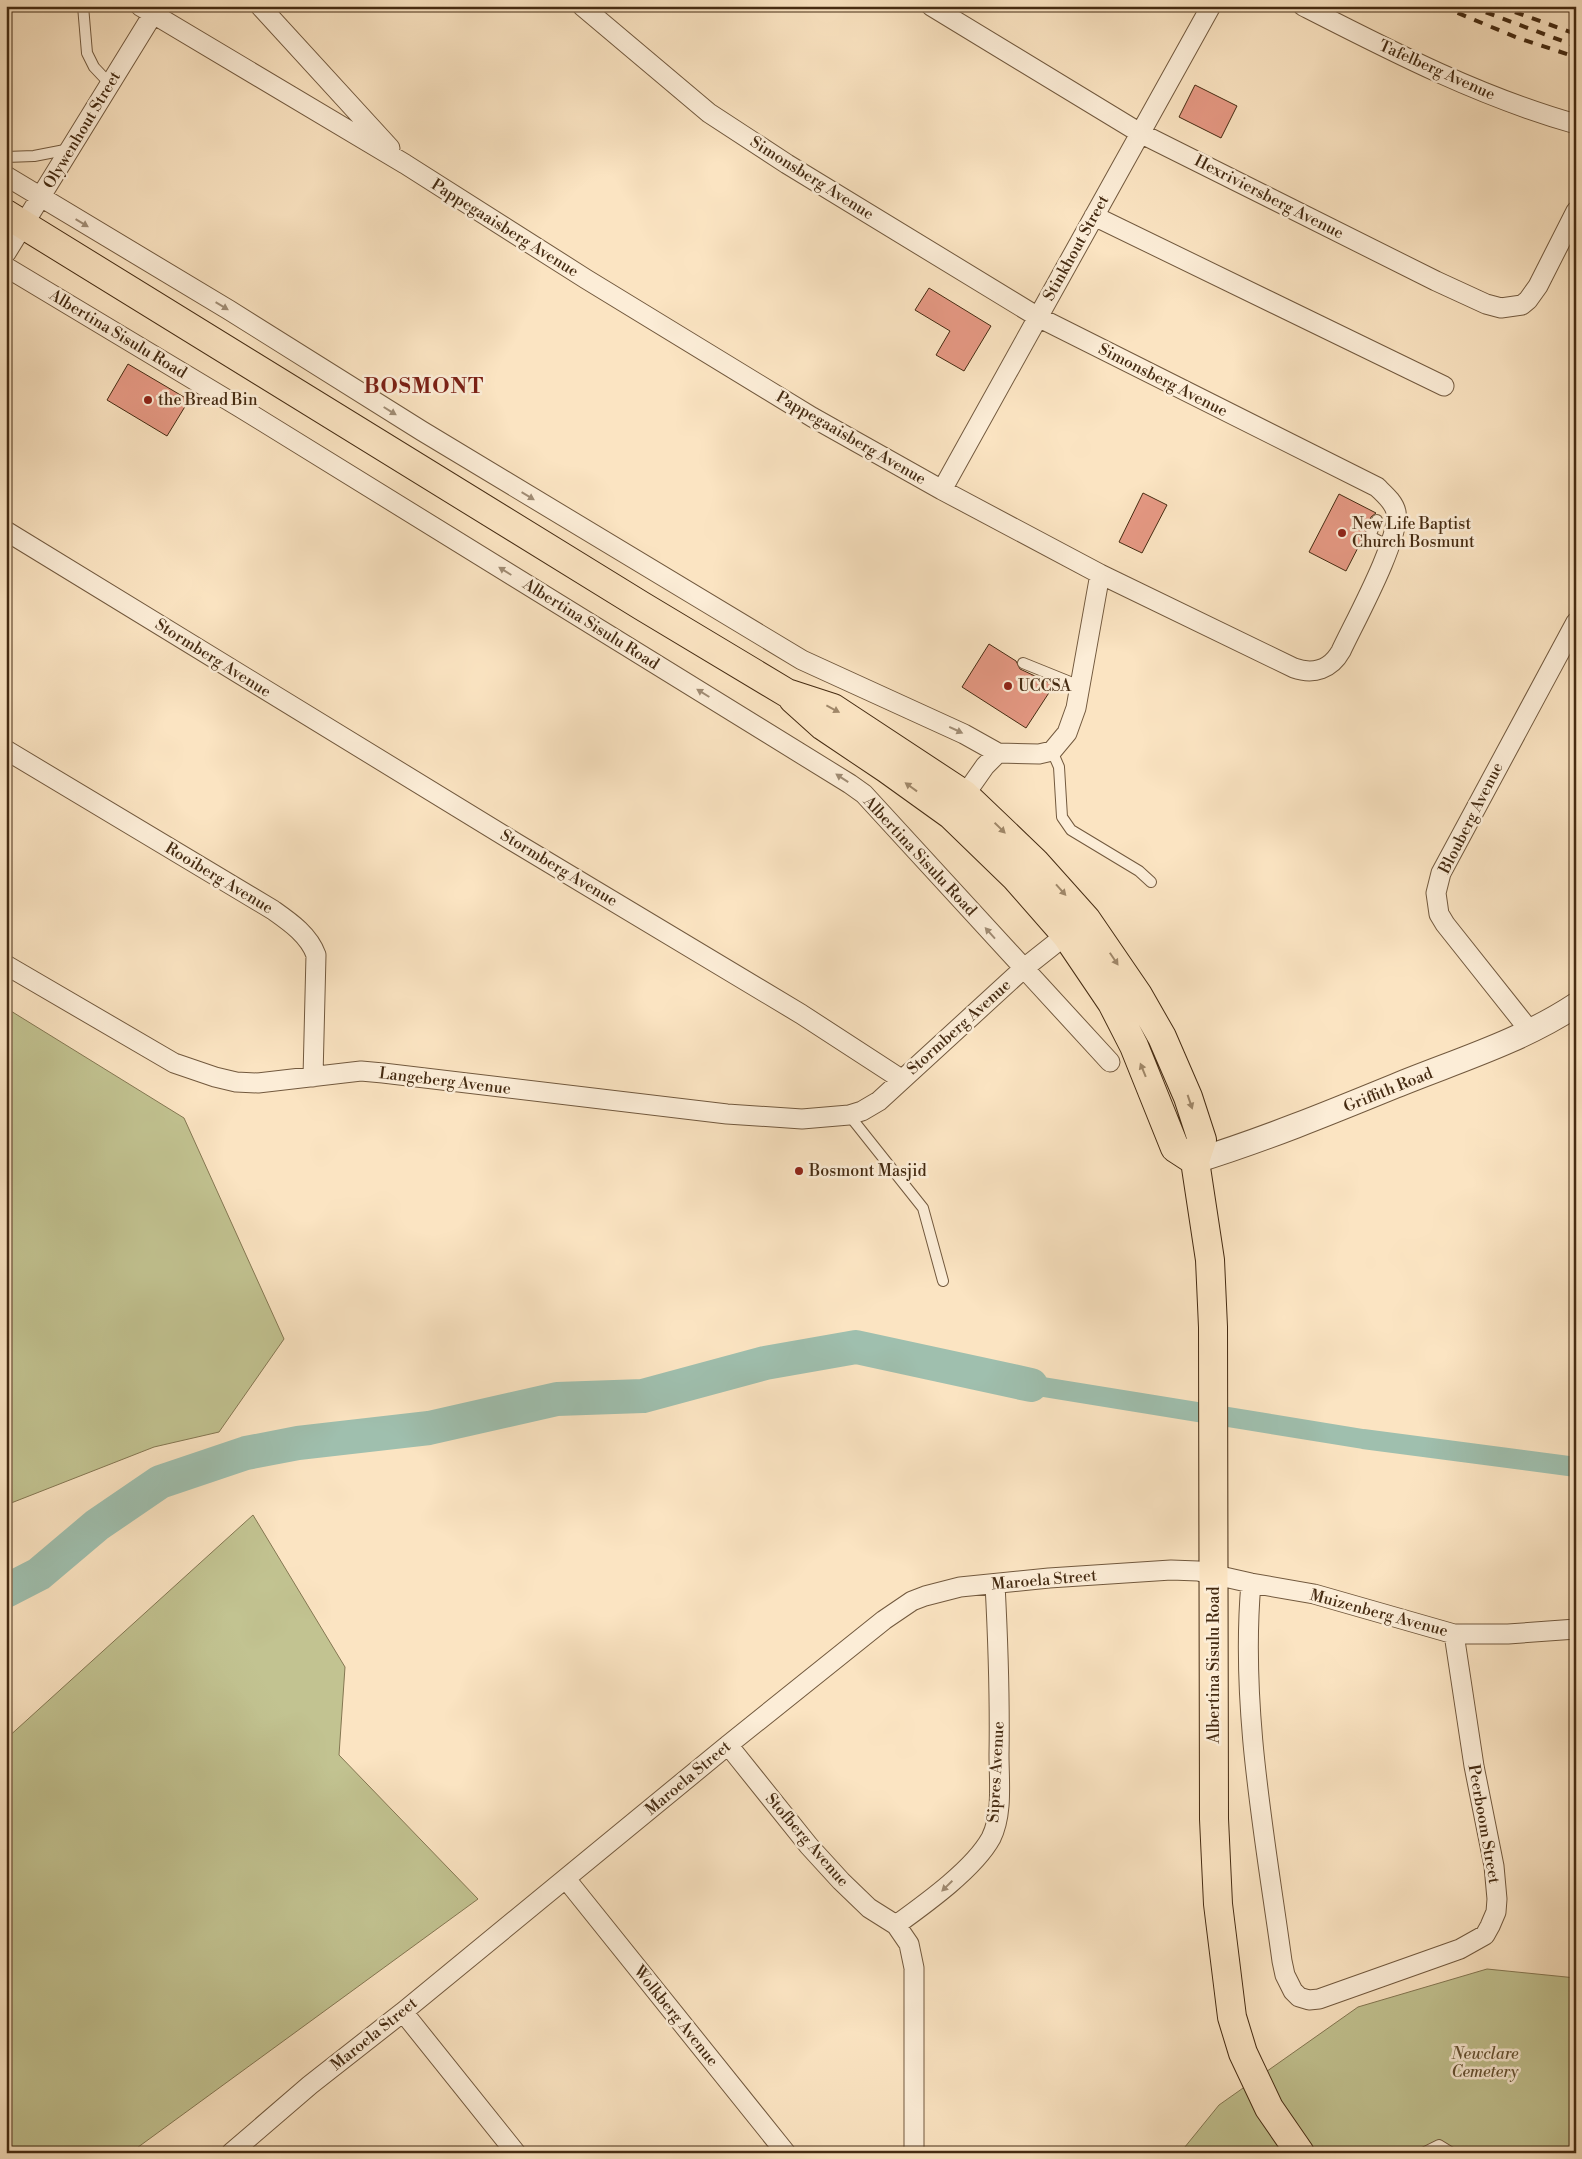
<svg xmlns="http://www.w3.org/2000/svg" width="1582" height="2159" font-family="'Libre Bodoni',serif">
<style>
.green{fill:#c2c391;stroke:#847752}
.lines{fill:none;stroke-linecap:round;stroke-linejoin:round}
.canal{stroke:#9fbfae;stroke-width:20}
.river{stroke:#9fbfae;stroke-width:34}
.building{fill:#e69984;stroke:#452b12}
.service-casing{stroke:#72593e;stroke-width:12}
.minor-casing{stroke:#72593e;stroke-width:21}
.tertiary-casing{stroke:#72593e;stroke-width:26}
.primary-casing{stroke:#452b12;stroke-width:30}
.service{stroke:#fcedd7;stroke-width:10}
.minor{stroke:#fcedd7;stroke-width:19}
.tertiary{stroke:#fcedd7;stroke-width:24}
.primary{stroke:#fbe4c2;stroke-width:28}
.rail{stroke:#452b12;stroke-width:4;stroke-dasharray:9 9;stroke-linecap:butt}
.oneway{fill:#a08c74}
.oneway2{fill:#a0886a}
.poi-dot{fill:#8f2418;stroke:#fcedd7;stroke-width:2}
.labels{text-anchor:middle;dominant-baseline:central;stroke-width:5;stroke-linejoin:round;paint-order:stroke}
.street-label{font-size:16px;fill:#452b12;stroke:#fcedd7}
.poi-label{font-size:16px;fill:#452b12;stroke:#fcedd7;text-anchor:start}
.park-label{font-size:16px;font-style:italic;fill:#645132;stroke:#fcedd7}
.district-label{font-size:21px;font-weight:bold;letter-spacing:1px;fill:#7a1f14;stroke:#fcedd7}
</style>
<rect width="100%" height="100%" fill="#fbe4c2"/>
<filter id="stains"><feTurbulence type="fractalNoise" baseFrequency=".004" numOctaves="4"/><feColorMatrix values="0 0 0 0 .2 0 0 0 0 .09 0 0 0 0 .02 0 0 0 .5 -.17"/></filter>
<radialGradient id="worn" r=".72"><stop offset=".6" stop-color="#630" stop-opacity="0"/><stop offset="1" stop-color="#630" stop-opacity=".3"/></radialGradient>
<!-- green -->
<path class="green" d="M6 1008 184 1118 284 1339 219 1432 154 1447 6 1505Z
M253 1515 345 1667 339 1755 478 1899 130 2153H6V1739Z
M1487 1969 1576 1978V2153H1180L1219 2105 1358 2007Z"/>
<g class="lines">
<!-- canal -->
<path class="canal" d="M1031 1385 1363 1439 1576 1467"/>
<!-- river -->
<path class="river" d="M6 1591 39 1574 97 1525 160 1482 246 1453 298 1443 429 1428 557 1399 643 1396 765 1363 856 1347 1031 1385"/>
</g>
<!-- building -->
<path class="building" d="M1195 85 1237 106 1221 138 1179 117Z
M929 288 991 326 964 371 936 355 950 331 915 310Z
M128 364 189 400 167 436 107 400Z
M1143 493 1167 505 1142 553 1119 542Z
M1339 494 1376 513 1371 517 1364 536 1346 571 1309 552Z
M989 644 1016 661 1020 669 1054 685 1026 728 962 687Z"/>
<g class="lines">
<!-- service casing -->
<g class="service-casing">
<path id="service" d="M83 6 87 53 94 67 110 84
M6 157 34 156 70 149
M1377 520 1371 534 1372 537 1390 547
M1023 663 1080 686
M1052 751 1059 767 1062 817 1071 830 1139 871 1151 882
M849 1115 923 1208 943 1281
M1423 2153 1439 2145 1452 2153"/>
</g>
<!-- minor casing -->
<g class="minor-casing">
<path id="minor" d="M140 6 405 164 586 279 812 417 942 490 1100 574 1294 668C1314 675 1331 669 1341 651 1354 623 1401 538 1396 512 1394 502 1384 494 1377 487L1038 317 787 164 709 113 582 6
M260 6 390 148
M931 6 1140 133 1436 281 1486 304 1501 308 1522 305 1528 300 1538 286 1576 211
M1303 6C1391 51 1480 97 1576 124
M6 176 229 310 422 431 802 660 964 734 998 753 1039 754 1052 751 1067 733 1076 708 1100 574
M1094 216 1444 386
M6 253 158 6
M6 267 241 408 850 784 864 794 1110 1062
M942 490 1211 6
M6 531 516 843 801 1014 901 1079
M6 750 273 910C290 922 309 935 316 955L313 1077
M959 803 985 766 998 753
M6 965 174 1063 215 1077 236 1082 258 1083 361 1071 383 1073 727 1114 802 1119 849 1115 862 1111 879 1101 1023 969 1076 927
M1530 1031 1445 924 1439 914 1436 893 1441 873 1576 622
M1251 1583C1240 1709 1265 1837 1282 1961L1285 1975 1293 1991 1299 1997 1309 2000 1319 1999 1460 1949 1485 1935 1490 1926 1496 1912 1497 1899 1494 1866 1474 1766 1454 1634
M728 1745 809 1846 841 1881 869 1908 896 1925 909 1944 914 1968V2153
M566 1879 786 2153
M896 1925C925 1904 974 1869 991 1838 1003 1814 999 1781 999 1755 1000 1698 998 1641 995 1584
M403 2012 516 2153
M231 2153 310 2085 403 2012 728 1745 884 1620 912 1601 925 1596 960 1587 1049 1578 1171 1570 1198 1571 1251 1583 1314 1594 1454 1634H1508L1576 1629"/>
</g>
<!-- tertiary casing -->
<g class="tertiary-casing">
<path id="tertiary" d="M1195 1161C1263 1140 1329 1113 1395 1086 1456 1061 1520 1042 1576 1005"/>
</g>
<!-- primary casing -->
<g class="primary-casing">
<path id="primary" d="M6 214 642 606 787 693 833 708 965 795 1035 862 1086 919 1138 995 1162 1037 1188 1097 1202 1140 1195 1161 1210 1260 1213 1327 1214 1819 1218 1904 1232 2017 1243 2053 1269 2108 1300 2153
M793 699 823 726 887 769 951 815 1016 878 1066 935 1112 1003 1134 1046 1175 1148 1195 1161"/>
</g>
<!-- service -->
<use href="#service" class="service"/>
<!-- minor -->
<use href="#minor" class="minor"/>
<!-- tertiary -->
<use href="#tertiary" class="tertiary"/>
<!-- primary -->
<use href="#primary" class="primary"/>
<!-- rail -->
<path class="rail" d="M1441 6 1518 38 1576 57
M1469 6 1576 46
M1498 6 1576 34"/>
</g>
<!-- one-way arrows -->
<defs><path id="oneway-solid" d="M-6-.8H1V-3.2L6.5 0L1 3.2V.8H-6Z" transform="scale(1.25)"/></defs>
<g class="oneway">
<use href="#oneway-solid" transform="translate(82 223) rotate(31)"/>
<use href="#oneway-solid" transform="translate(222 306) rotate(31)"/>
<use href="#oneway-solid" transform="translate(390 411) rotate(32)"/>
<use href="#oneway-solid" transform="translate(528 496) rotate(31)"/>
<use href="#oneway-solid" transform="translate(505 571) rotate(-148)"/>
<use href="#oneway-solid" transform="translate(703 693) rotate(-148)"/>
<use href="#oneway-solid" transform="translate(956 730) rotate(25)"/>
<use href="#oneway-solid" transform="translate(842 778) rotate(-147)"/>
<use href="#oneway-solid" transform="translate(990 933) rotate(-132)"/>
<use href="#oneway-solid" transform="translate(947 1886) rotate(136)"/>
</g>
<g class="oneway2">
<use href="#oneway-solid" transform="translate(833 709) rotate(28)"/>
<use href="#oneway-solid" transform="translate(911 787) rotate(-144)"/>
<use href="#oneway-solid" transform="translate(1000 828) rotate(44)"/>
<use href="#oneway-solid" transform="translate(1061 890) rotate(48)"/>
<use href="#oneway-solid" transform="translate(1114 959) rotate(56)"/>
<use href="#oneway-solid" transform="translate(1143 1070) rotate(-112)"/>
<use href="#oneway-solid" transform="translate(1190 1102) rotate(71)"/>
</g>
<!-- markers -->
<g class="poi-dot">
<circle cx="148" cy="400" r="5"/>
<circle cx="1342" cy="533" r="5"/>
<circle cx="1008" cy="686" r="5"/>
<circle cx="799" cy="1171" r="5"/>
</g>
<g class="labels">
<!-- street labels -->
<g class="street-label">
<text transform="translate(1437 70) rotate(24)">Tafelberg Avenue</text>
<text transform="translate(82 130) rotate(-59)">Olywenhout Street</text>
<text transform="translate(812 178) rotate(32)">Simonsberg Avenue</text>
<text transform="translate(1269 197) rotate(27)">Hexriviersberg Avenue</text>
<text transform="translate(505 228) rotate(32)">Pappegaaisberg Avenue</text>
<text transform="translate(1076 248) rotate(-61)">Stinkhout Street</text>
<text transform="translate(118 334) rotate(31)">Albertina Sisulu Road</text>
<text transform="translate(1163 380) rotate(27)">Simonsberg Avenue</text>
<text transform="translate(851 438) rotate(30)">Pappegaaisberg Avenue</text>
<text transform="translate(591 624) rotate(32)">Albertina Sisulu Road</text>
<text transform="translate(213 658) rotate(32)">Stormberg Avenue</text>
<text transform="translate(1471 818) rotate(-63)">Blouberg Avenue</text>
<text transform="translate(920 856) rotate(47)">Albertina Sisulu Road</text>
<text transform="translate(559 868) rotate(31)">Stormberg Avenue</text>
<text transform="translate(219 878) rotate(31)">Rooiberg Avenue</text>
<text transform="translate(959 1027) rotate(-42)">Stormberg Avenue</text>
<text transform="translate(445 1081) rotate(7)">Langeberg Avenue</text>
<text transform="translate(1388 1090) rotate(-22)">Griffith Road</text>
<text transform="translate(1044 1580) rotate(-5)">Maroela Street</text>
<text transform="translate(1379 1613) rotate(15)">Muizenberg Avenue</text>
<text transform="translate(1214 1665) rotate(-90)">Albertina Sisulu Road</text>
<text transform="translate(996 1772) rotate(-87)">Sipres Avenue</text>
<text transform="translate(688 1778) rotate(-40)">Maroela Street</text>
<text transform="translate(1484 1824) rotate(80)">Peerboom Street</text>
<text transform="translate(807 1840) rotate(49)">Stofberg Avenue</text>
<text transform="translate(676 2016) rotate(51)">Wolkberg Avenue</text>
<text transform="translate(374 2034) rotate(-39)">Maroela Street</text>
</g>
<!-- poi labels -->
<g class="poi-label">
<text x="158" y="400">the Bread Bin</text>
<text x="1352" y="524">New Life Baptist<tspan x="1352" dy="18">Church Bosmunt</tspan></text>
<text x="1018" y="686">UCCSA</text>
<text x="809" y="1171">Bosmont Masjid</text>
</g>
<!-- park labels -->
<g class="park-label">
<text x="1485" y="2054">Newclare<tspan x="1485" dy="18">Cemetery</tspan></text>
</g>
<!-- district labels -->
<g class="district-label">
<text x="424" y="387">BOSMONT</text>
</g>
</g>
<!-- margin -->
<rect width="1582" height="2159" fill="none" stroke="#fbe4c2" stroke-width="25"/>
<rect x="8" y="8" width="1567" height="2144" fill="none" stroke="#452b12" stroke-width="2.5"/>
<rect x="12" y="12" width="1557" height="2134" fill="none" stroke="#452b12"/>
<rect width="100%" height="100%" filter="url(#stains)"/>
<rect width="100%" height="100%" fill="url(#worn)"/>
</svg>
